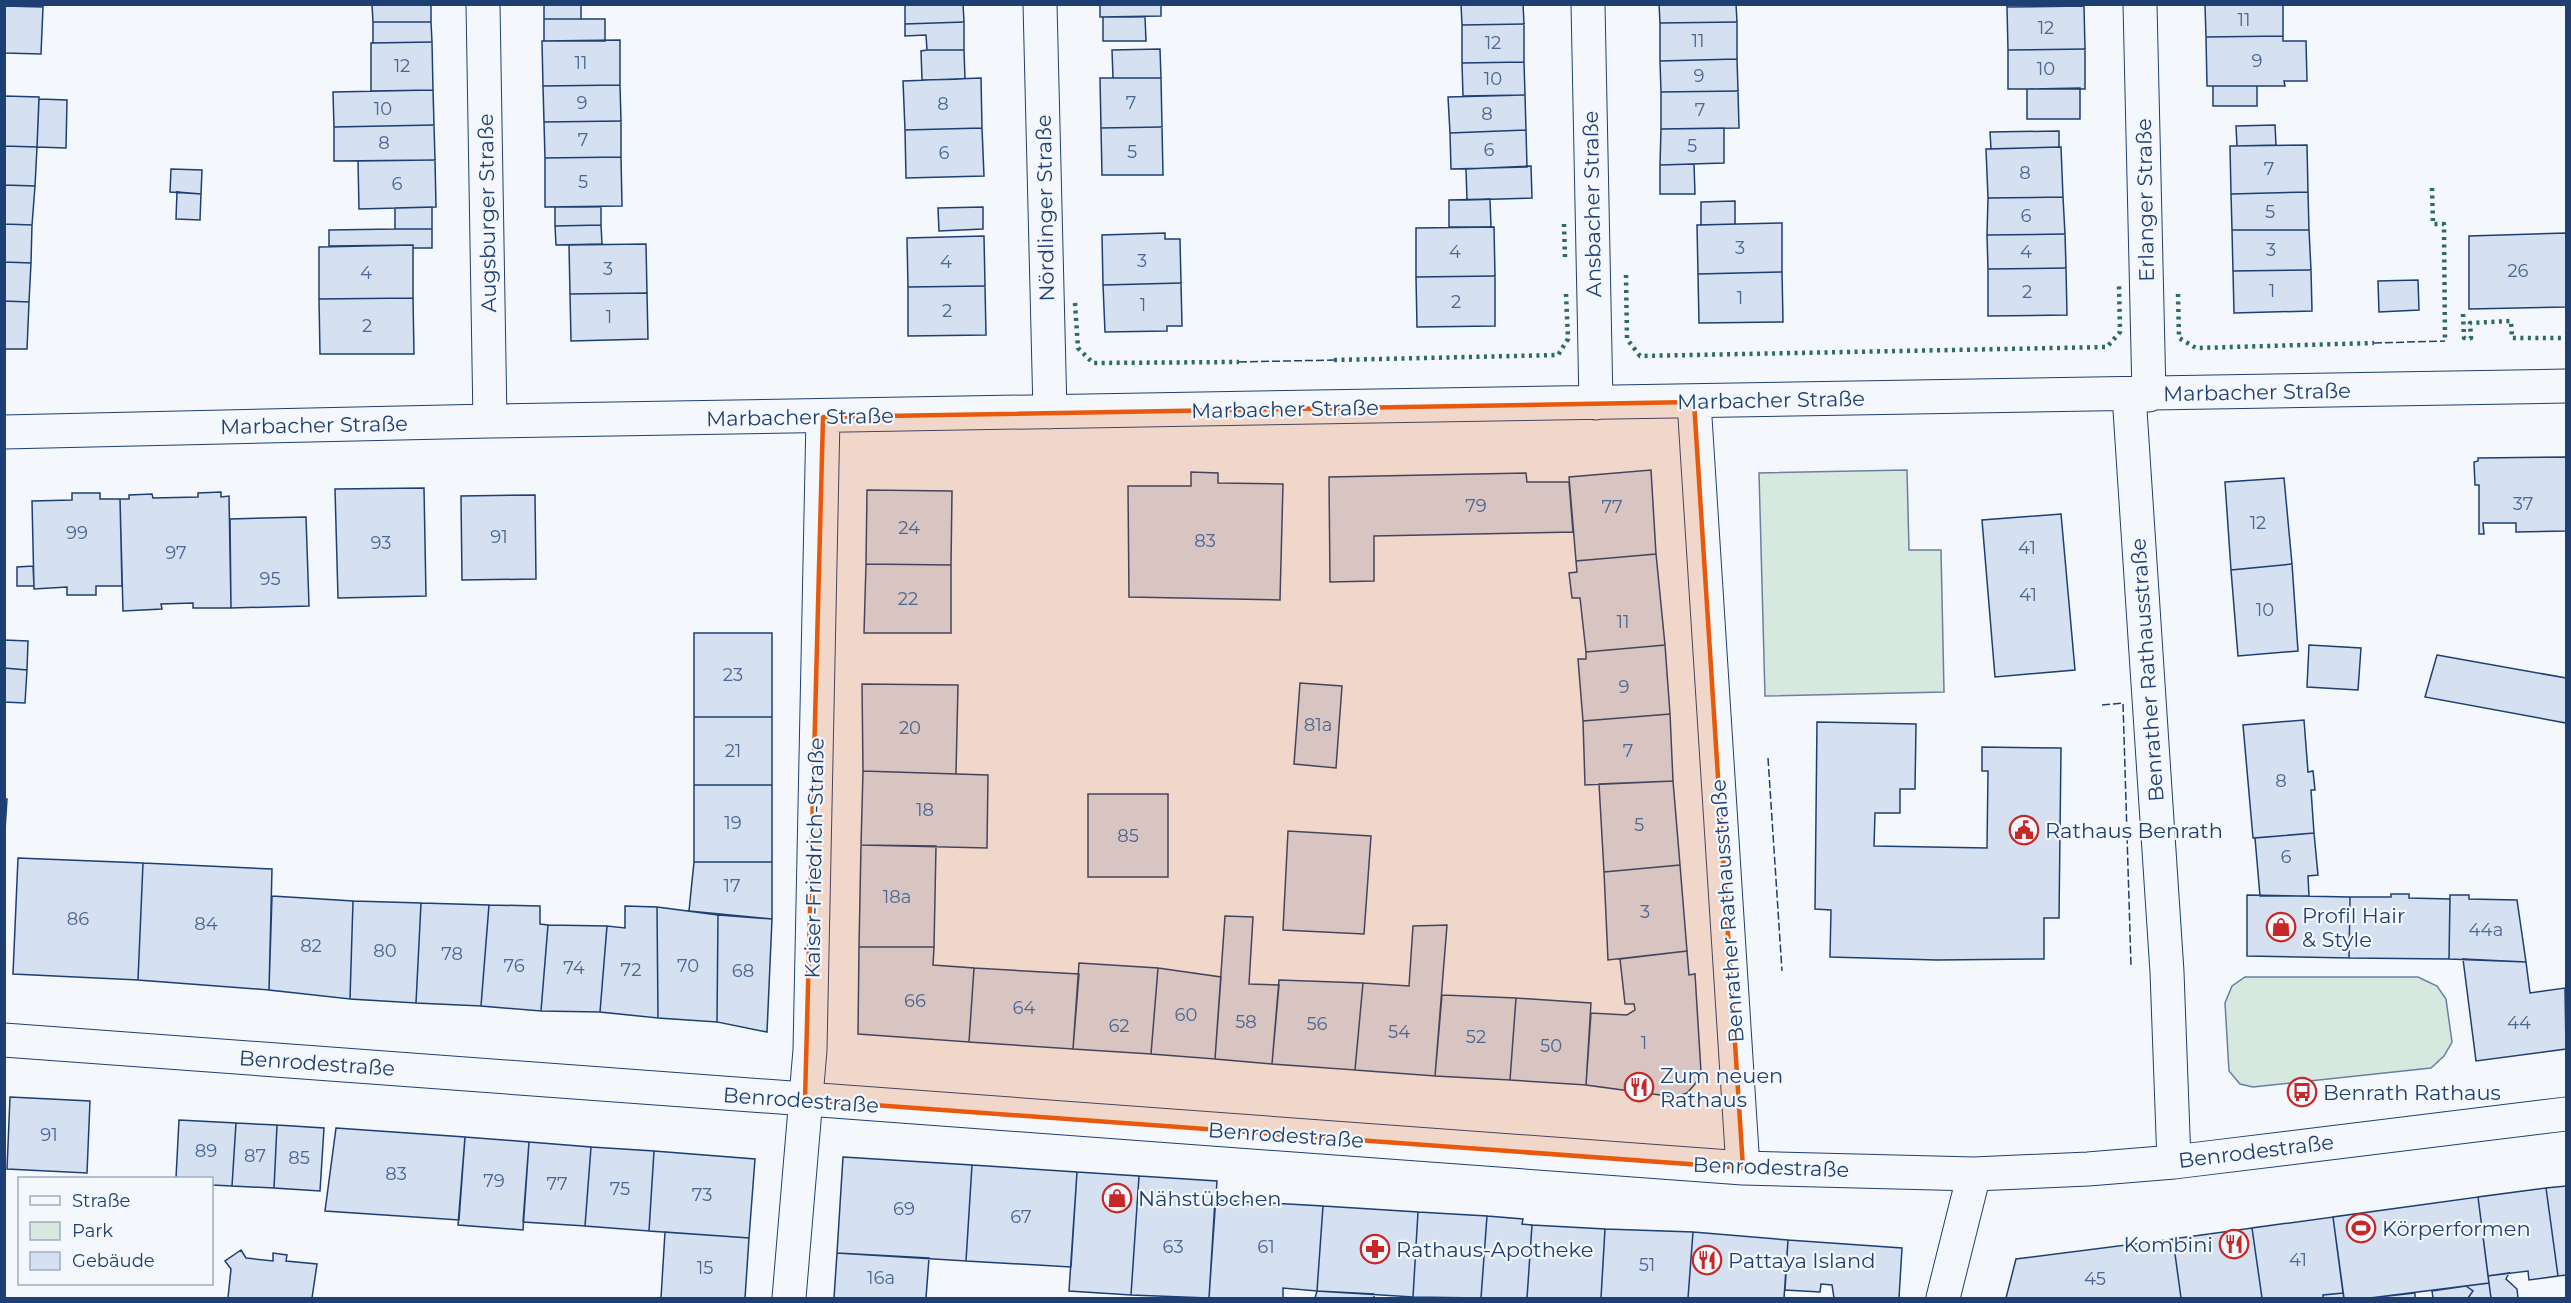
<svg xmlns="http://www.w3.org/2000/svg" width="2571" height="1303" font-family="Montserrat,sans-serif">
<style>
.green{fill:#d7e8df;stroke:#687fa3;stroke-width:1.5}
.building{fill:#d5e0f0;stroke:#1d3f73;stroke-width:1.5}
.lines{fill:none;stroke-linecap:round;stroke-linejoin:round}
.minor-casing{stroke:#1d3f73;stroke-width:35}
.minor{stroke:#f4f7fb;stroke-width:33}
.hedge{stroke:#2c6c60;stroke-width:4.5;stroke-dasharray:3 4.5;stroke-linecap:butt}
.fence{stroke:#1d3f73;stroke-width:1.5;stroke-dasharray:8 3;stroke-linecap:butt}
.marked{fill:#e8590c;fill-opacity:0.2;stroke:#e8590c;stroke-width:4.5;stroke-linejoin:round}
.labels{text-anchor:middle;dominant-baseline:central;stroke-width:4.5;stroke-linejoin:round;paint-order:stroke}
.number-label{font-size:18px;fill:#4b6792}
.street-label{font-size:21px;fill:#1d3f73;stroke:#f4f7fb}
.poi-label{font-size:21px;fill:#1d3f73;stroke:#f4f7fb;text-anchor:start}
</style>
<rect width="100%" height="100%" fill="#f4f7fb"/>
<!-- green -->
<path class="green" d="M1907 470 1909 550H1941L1944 692 1765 696 1759 473Z
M2245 977H2418L2437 986 2446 999 2452 1042 2444 1056 2431 1068 2253 1087 2240 1084 2229 1071 2225 1003 2232 986Z"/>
<!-- building -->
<path class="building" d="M4 4H43V7Z
M372 4H431V22H373Z
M544 4H581V19H544Z
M905 4H963L964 22 905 24Z
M1100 4H1161V16L1100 17Z
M1461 4H1523L1524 24 1462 25Z
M1659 4H1736L1737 22 1660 23Z
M2007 4H2084V6L2007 7Z
M2283 4V36L2206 37 2205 5Z
M4 6 43 7 41 54 4 53Z
M2084 6 2085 49 2008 50 2007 7Z
M1103 17H1145L1146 41H1103Z
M544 19H605V41H544Z
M373 22H431L432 42 373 43Z
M964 22V50H927L926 35 905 36V24Z
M1737 22V59L1660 61V23Z
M1524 24V62L1462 63V25Z
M2283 36V41H2306L2307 81H2284L2285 86H2207L2206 37Z
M620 40V85L543 86 542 41Z
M432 42 433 90 371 91V43Z
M1160 49 1161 78H1113L1112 50Z
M2085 49V89H2008V50Z
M927 50H964L965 79 922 80 921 51Z
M1737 59 1738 91 1661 92 1660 61Z
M1524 62 1525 95 1463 96 1462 63Z
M981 78 982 128 905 130 903 81Z
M1100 78H1161L1162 127 1101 128Z
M620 85 621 121 544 122 543 86Z
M2213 86H2257V106H2213Z
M2080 88V119H2027V89Z
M433 90 434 125 334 127 333 92Z
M1738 91 1739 128 1661 129V92Z
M1525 95 1526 130 1450 133 1448 97Z
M4 96 39 97 37 147 4 146Z
M39 99 67 100 66 148 37 147Z
M621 121V157L545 158 544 122Z
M434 125 435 160 334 161V127Z
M2275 125 2276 145 2237 146 2236 126Z
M1162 127 1163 175H1102L1101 128Z
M982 128 984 176 906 178 905 130Z
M1724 128V163L1660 165 1661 129Z
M1526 130 1527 167 1451 169 1450 133Z
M2059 131V147L1991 149 1990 132Z
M2307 145 2308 192 2231 194 2230 146Z
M4 146 37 147 35 186 4 185Z
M2061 147 2063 197 1988 198 1986 149Z
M621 157 622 206 545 207V158Z
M435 160 436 207 359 209 358 161Z
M1694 164 1695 194H1660V165Z
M1531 166 1532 198 1467 200 1466 169Z
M171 169 202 170 201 194 170 192Z
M4 185 35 186 32 225 4 224Z
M177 192 201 194 200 220 176 219Z
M2308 192 2309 230H2232L2231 194Z
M2063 197 2065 234 1987 235 1988 198Z
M1490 199 1491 227H1449V200Z
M1735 201V224L1701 225V202Z
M432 207V229H395V208Z
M555 207H601V225L555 226Z
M983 207V229L939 231 938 208Z
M1782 223V272L1698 274 1697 225Z
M4 224 32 225 31 263 4 262Z
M601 225 602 244 556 245 555 226Z
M1494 227 1495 276 1416 277V228Z
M395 229H432V248H413V245L329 246V230Z
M2232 230H2309L2311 270 2233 271Z
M1165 233V239H1180L1181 283 1103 285 1102 235Z
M2566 233V307L2469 309V236Z
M2065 234 2066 268 1988 269 1987 235Z
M984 236 985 286 908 287 907 238Z
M646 244 647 293 570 294 569 245Z
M413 245V298L319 299V247Z
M4 262 31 263 29 302 4 301Z
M2066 268 2067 315 1988 316V269Z
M2311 270 2312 311 2234 313 2233 271Z
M1782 272 1783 322 1699 323 1698 274Z
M1495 276V326L1417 327 1416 277Z
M2418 280 2419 310 2379 312 2378 281Z
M1181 283 1182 326H1167V331L1105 332 1103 285Z
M985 286 986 335 908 336V287Z
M647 293 648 339 571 341 570 294Z
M413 298 414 354H320L319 299Z
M4 301 29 302 27 349H4Z
M2566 457V531L2516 532V523H2483L2484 534H2479V485H2475L2474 462 2478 461V458Z
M1651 470 1656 554 1576 561 1569 477Z
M1191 472 1218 473V483L1283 484 1280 600 1129 597 1128 486H1191Z
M1526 473 1527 482H1569L1573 532 1374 536V581L1330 582 1329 477Z
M2284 478 2292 564 2231 570 2225 482Z
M424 488 426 596 338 598 335 489Z
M867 490 952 491 951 565 866 564Z
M221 492V497L229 496 231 608H193V603L161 604 162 609 123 611 120 499H129V495L152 494 153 498 198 497V493Z
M72 493H100V499H120L122 586H96V595H67V587L34 589 32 501 72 500Z
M535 495 536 579 462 580 461 496Z
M2061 514 2075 670 1995 677 1982 520Z
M306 517 309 606 231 608 230 519Z
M1656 554 1665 645 1586 652 1580 598H1572L1569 573 1577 572 1576 561Z
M866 564 951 565V633H864Z
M2292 564 2298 651 2238 656 2231 570Z
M33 566 34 586H17V567Z
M694 633H772V717H694Z
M4 640 28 641 27 670 4 668Z
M1665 645 1670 714 1583 721 1578 659H1586V652Z
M2309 645 2361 648 2358 690 2307 687Z
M2437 655 2566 678V723L2425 697Z
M4 668 27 670 25 703 4 702Z
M1300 683 1342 686 1336 768 1294 764Z
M862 684 958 685 956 774 863 771Z
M1670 714 1673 781 1585 785 1583 721Z
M694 717H772V785H694Z
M2304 720 2308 772 2313 771 2315 790H2311L2314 833 2253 838 2243 725Z
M1817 722 1916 724 1915 789H1900V813H1875L1874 846 1987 848 1988 771H1982V747L2061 748 2059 918H2044V959L1937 960 1830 957 1831 910 1815 909Z
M863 771 988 775 987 848 861 845Z
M1673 781 1680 865 1604 872 1599 784Z
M694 785H772V862H694Z
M1088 794H1168V877H1088Z
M4 799H7L5 830H4Z
M1288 831 1371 836 1364 934 1283 930Z
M2314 833 2318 875 2308 876 2309 896H2260L2255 838Z
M861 845 936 846 934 947H859Z
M18 858 143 863 138 980 13 974Z
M694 862H772V919L689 911Z
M143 863 272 869 269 990 138 980Z
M1680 865 1687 951 1608 960 1604 872Z
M2391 894H2409V898L2450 899 2449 959 2349 958 2350 897H2391Z
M2247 895 2350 897 2349 958 2247 956Z
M2450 895H2469V899L2517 900 2526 962 2449 959Z
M272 896 353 901 350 999 269 990Z
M353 901 421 903 416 1003 350 999Z
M421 903 489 905 481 1006 416 1003Z
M489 905 540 906V924L548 925 541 1011 481 1006Z
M625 906 657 907 658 1018 600 1012 607 926 625 928Z
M657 907 718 915 717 1022 658 1018Z
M718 915 772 919 767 1032 717 1022Z
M1225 916 1253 917 1249 984 1279 985 1272 1064 1215 1059Z
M548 925 607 926 600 1012 541 1011Z
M1447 925 1435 1076 1355 1070 1363 983 1409 986 1413 926Z
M859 947H934L933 965 974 968 969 1042 858 1034Z
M1687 951 1689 975 1695 974 1701 1072 1695 1084 1687 1093 1675 1097 1586 1085 1591 1013 1627 1015 1635 1010 1634 1004H1625L1620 959Z
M2463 959 2526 962 2530 993 2565 988 2566 1049 2476 1061Z
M1079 963 1158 968 1151 1054 1073 1049Z
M974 968 1079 974 1073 1049 969 1042Z
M1158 968 1221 977 1215 1059 1151 1054Z
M1279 980 1363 983 1355 1070 1272 1064Z
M1442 995 1516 998 1510 1080 1435 1076Z
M1516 998 1591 1003 1586 1085 1510 1080Z
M10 1097 90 1101 87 1173 7 1169Z
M179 1120 236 1123 232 1186 212 1185V1178H176Z
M236 1123 277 1125 274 1188 232 1186Z
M277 1125 324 1128 320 1191 274 1188Z
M336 1128 465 1137 459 1220 325 1211Z
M465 1137 529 1142 523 1230 458 1225Z
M529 1142 591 1147 585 1226 523 1222Z
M591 1147 654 1151 649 1231 585 1226Z
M654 1151 755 1159 749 1238 649 1231Z
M843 1157 972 1165 966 1261 837 1253Z
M972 1165 1077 1172 1071 1267 966 1261Z
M1077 1172 1139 1176 1131 1295 1069 1291Z
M1139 1176 1217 1181 1209 1298 1131 1295Z
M2566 1186V1275L2558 1276 2546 1188Z
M2546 1188 2558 1276 2529 1280 2528 1271 2488 1276 2478 1197Z
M2478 1197 2489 1283 2370 1298H2344L2333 1217Z
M1215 1200 1323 1206 1317 1291 1283 1288V1298H1209Z
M1323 1206 1418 1212 1413 1297 1317 1291Z
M1418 1212 1487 1216 1481 1298 1413 1297Z
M1487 1216 1523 1219 1522 1224 1532 1225 1527 1298H1481Z
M2333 1217 2343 1293 2323 1295V1298H2262L2252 1228Z
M1532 1225 1605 1229 1601 1298H1527Z
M2252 1228 2262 1298H2181L2173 1239Z
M1605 1229 1693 1232 1688 1298H1601Z
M665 1232 749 1238 745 1298H661Z
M1693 1232 1788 1240 1784 1298H1688Z
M2173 1239 2181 1298H2006L2016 1259Z
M1788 1240 1902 1248 1899 1298H1834L1832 1285 1821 1284 1820 1292 1785 1290Z
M241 1250 246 1258 273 1261V1253L287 1255 286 1261 317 1264 312 1298H228L231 1269 225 1261Z
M837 1253 929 1258 926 1298H834Z
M2509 1273 2506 1279 2517 1289 2518 1298H2491L2488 1276Z
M2489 1283 2491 1298H2468L2473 1291 2466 1286Z
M2466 1286 2473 1291 2468 1298H2433L2432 1291Z
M1317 1291 1374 1294V1298H1315Z
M2343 1293 2344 1298H2323V1295Z
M2415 1293V1298H2370Z"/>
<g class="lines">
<!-- minor casing -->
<g class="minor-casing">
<path id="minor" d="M483 4 490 421
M1040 4 1050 412
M1588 4 1596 403
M2140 4 2149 395
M2129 395 2167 972 2174 1162
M1694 402 1743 1168
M4 432 490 421 2566 386
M4 1040 1743 1168 1974 1174 2088 1169 2174 1162 2566 1114
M789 1298 810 1050 823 417
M1943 1298 1974 1174"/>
</g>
<!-- minor -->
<use href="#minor" class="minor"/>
<!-- hedge -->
<path class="hedge" d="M2432 188 2433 224H2444L2445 341
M1564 224 1565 257
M1626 275 1627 339 1640 356 2107 347 2120 332 2119 286
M2178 294 2179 338 2196 348 2374 343
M1075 303 1078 348 1093 363 1239 362
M2463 314 2464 338H2471L2470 323 2511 321 2512 338H2566
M1334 360 1558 355 1568 339 1566 294"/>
<!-- fence -->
<path class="fence" d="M2374 343 2445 341
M1239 362 1334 360
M2102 705 2123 703 2131 966
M1768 758 1782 971"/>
</g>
<!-- marked area -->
<path class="marked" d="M1694 402 1743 1168 805 1100 823 417Z"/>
<!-- icons -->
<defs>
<g id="civic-ring" transform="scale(1.5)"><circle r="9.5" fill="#f4f7fb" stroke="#c62828" stroke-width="1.5"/><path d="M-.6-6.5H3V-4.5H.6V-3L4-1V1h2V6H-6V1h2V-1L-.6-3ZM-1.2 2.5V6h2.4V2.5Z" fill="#c62828"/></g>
<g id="shop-ring" transform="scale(1.5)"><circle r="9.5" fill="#f4f7fb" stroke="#c62828" stroke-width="1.5"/><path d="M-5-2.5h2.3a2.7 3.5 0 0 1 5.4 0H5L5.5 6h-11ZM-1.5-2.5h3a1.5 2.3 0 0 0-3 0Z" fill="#c62828"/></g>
<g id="restaurant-ring" transform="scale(1.5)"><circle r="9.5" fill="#f4f7fb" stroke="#c62828" stroke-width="1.5"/><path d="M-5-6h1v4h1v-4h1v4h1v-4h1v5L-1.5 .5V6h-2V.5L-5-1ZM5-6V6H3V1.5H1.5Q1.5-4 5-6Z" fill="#c62828"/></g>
<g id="bus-ring" transform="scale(1.5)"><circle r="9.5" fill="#f4f7fb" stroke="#c62828" stroke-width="1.5"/><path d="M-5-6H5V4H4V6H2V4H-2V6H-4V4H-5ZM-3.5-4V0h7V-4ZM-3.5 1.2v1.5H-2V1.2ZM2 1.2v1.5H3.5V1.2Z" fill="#c62828"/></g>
<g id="stadium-ring" transform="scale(1.5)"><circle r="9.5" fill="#f4f7fb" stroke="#c62828" stroke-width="1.5"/><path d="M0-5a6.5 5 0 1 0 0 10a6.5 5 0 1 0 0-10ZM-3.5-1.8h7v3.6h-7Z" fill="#c62828"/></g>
<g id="pharmacy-ring" transform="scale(1.5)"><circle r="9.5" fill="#f4f7fb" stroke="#c62828" stroke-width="1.5"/><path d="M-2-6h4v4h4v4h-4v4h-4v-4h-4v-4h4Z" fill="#c62828"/></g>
</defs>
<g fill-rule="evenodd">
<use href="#civic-ring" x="2024" y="830"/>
<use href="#shop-ring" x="2281" y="927"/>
<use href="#restaurant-ring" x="1639" y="1087"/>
<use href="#bus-ring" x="2302" y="1092"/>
<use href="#shop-ring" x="1117" y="1198"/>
<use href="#stadium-ring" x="2361" y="1228"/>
<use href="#restaurant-ring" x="2234" y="1244"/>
<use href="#pharmacy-ring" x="1375" y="1249"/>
<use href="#restaurant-ring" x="1707" y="1260"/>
</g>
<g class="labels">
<!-- number labels -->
<g class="number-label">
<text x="2244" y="20">11</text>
<text x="2046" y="28">12</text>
<text x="1698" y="41">11</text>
<text x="1493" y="43">12</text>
<text x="2257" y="61">9</text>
<text x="581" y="63">11</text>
<text x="402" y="66">12</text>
<text x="2046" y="69">10</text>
<text x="1699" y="76">9</text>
<text x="1493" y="79">10</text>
<text x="582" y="103">9</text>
<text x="1131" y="103">7</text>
<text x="943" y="104">8</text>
<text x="383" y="109">10</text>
<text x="1700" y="110">7</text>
<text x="1487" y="114">8</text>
<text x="583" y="140">7</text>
<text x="384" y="143">8</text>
<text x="1692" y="146">5</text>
<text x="1489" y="150">6</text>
<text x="1132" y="152">5</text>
<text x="944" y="153">6</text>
<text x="2269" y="169">7</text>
<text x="2025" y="173">8</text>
<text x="583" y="182">5</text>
<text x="397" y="184">6</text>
<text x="2270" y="212">5</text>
<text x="2026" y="216">6</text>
<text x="1740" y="248">3</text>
<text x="2271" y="250">3</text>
<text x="1455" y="252">4</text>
<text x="2026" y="252">4</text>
<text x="1142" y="261">3</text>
<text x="946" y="262">4</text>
<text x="608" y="269">3</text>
<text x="2518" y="271">26</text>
<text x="366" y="273">4</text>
<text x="2272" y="291">1</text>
<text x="2027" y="292">2</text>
<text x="1740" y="298">1</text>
<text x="1456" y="302">2</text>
<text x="1143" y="305">1</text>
<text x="947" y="311">2</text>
<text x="609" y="317">1</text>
<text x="367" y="326">2</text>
<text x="2523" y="504">37</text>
<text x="1476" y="506">79</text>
<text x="1612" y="507">77</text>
<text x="2258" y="523">12</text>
<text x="909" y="528">24</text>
<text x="77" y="533">99</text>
<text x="499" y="537">91</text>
<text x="1205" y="541">83</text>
<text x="381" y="543">93</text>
<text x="2027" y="548">41</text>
<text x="176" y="553">97</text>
<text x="270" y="579">95</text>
<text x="2028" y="595">41</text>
<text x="908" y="599">22</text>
<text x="2265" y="610">10</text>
<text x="1623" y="622">11</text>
<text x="733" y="675">23</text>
<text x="1624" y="687">9</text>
<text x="1318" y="725">81a</text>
<text x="910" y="728">20</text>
<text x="733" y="751">21</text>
<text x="1628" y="751">7</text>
<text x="2281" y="781">8</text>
<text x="925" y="810">18</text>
<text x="733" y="823">19</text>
<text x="1639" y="825">5</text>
<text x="1128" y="836">85</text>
<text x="2286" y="857">6</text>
<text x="732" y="886">17</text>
<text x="897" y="897">18a</text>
<text x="1645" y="912">3</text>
<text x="78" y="919">86</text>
<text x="206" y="924">84</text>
<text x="2486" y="930">44a</text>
<text x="311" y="946">82</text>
<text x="385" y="951">80</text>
<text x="452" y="954">78</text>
<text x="514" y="966">76</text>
<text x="688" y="966">70</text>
<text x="574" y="968">74</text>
<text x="631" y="970">72</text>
<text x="743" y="971">68</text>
<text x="915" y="1001">66</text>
<text x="1024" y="1008">64</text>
<text x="1186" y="1015">60</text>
<text x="1246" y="1022">58</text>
<text x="2519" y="1023">44</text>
<text x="1317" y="1024">56</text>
<text x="1119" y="1026">62</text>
<text x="1399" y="1032">54</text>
<text x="1476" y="1037">52</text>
<text x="1644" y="1043">1</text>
<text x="1551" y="1046">50</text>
<text x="49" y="1135">91</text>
<text x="206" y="1151">89</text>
<text x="255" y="1156">87</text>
<text x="299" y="1158">85</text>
<text x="396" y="1174">83</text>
<text x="494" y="1181">79</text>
<text x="557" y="1184">77</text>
<text x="620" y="1189">75</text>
<text x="702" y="1195">73</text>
<text x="904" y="1209">69</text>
<text x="1021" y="1217">67</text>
<text x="1173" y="1247">63</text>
<text x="1266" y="1247">61</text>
<text x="2298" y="1260">41</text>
<text x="1647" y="1265">51</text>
<text x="705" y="1268">15</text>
<text x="881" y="1278">16a</text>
<text x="2095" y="1279">45</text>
</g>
<!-- street labels -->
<g class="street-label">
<text transform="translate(2145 200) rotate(-91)">Erlanger Straße</text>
<text transform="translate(1592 204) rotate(-91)">Ansbacher Straße</text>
<text transform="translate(1045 208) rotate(-91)">Nördlinger Straße</text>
<text transform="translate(487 213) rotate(-91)">Augsburger Straße</text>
<text transform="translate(2257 392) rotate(-1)">Marbacher Straße</text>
<text transform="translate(1771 400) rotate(-1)">Marbacher Straße</text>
<text transform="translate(1285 409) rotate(-1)">Marbacher Straße</text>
<text transform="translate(800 417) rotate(-1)">Marbacher Straße</text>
<text transform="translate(314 425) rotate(-1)">Marbacher Straße</text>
<text transform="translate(2147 670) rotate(-94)">Benrather Rathausstraße</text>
<text transform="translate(814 858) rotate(-89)">Kaiser-Friedrich-Straße</text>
<text transform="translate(1727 911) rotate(-94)">Benrather Rathausstraße</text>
<text transform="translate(317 1063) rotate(4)">Benrodestraße</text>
<text transform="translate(801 1100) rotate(4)">Benrodestraße</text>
<text transform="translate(1286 1135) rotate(4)">Benrodestraße</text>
<text transform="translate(2256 1151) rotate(-7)">Benrodestraße</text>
<text transform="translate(1771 1167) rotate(2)">Benrodestraße</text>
</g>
<!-- poi labels -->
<g class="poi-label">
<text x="2045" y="830">Rathaus Benrath</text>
<text x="2302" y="915">Profil Hair<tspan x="2302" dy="24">&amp; Style</tspan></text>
<text x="1660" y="1075">Zum neuen<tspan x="1660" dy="24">Rathaus</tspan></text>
<text x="2323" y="1092">Benrath Rathaus</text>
<text x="1138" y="1198">Nähstübchen</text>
<text x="2382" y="1228">Körperformen</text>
<text x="2213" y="1244" text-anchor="end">Kombini</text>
<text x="1396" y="1249">Rathaus-Apotheke</text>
<text x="1728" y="1260">Pattaya Island</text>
</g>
</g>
<!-- border -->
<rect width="2571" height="1303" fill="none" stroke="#1d3f73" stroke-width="12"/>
<!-- legend -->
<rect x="18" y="1177" width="195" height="108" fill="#f4f7fb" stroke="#9eadc5" stroke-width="1.5"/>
<rect x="30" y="1196" width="30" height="9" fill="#f4f7fb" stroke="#9eadc5" stroke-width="1.5"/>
<text x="72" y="1207" font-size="18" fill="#1d3f73">Straße</text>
<rect x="30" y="1222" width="30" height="18" fill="#d7e8df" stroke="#9eadc5" stroke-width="1.5"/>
<text x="72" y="1237" font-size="18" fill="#1d3f73">Park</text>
<rect x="30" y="1252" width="30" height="18" fill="#d5e0f0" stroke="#9eadc5" stroke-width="1.5"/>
<text x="72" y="1267" font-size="18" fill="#1d3f73">Gebäude</text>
</svg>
